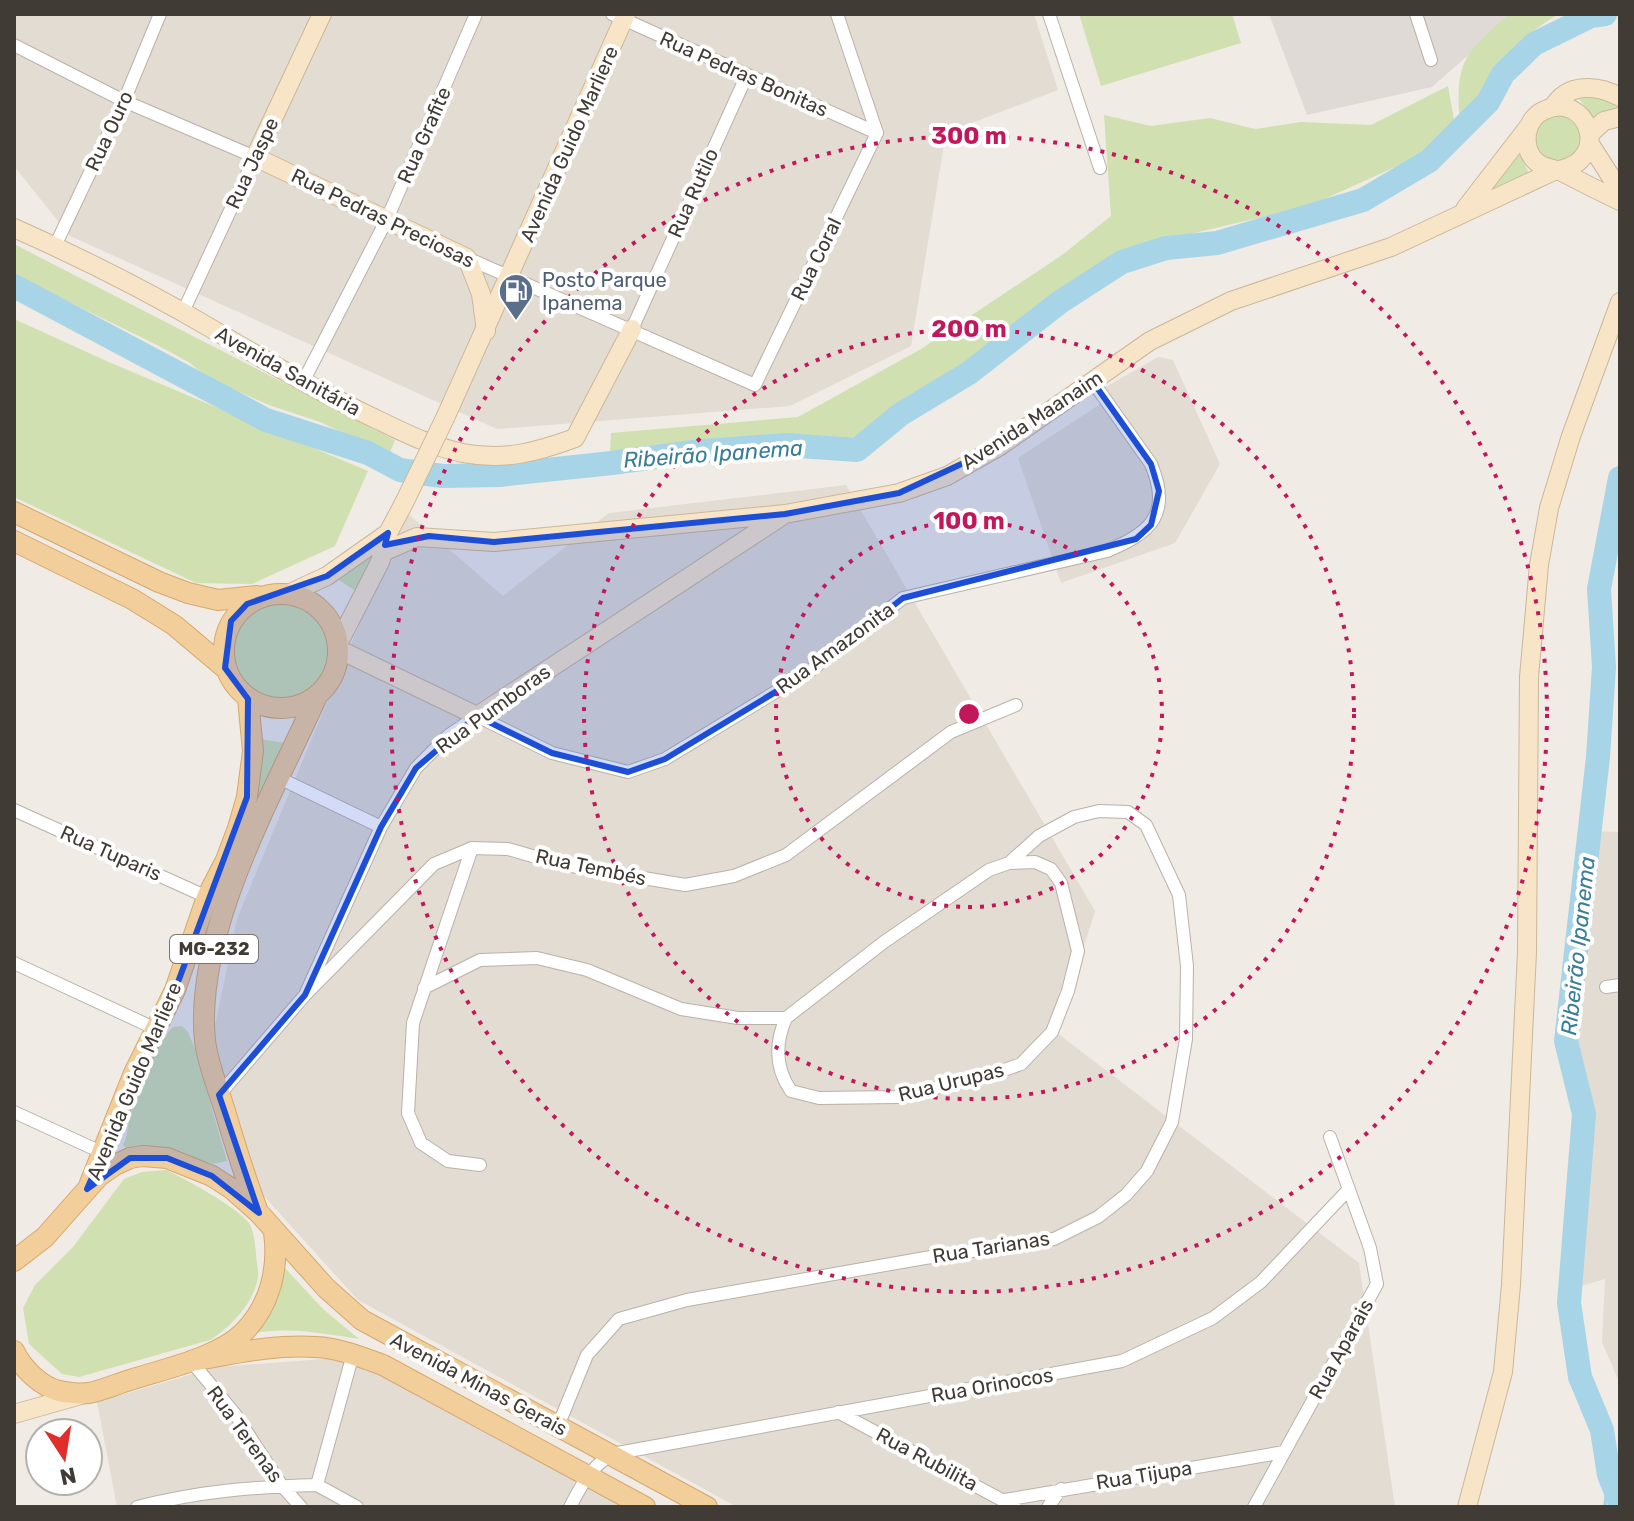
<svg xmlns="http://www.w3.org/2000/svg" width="1634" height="1521" font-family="Rubik,sans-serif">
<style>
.residential{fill:#e3dcd3}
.industrial{fill:#dfdad6}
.green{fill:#d1e0b1}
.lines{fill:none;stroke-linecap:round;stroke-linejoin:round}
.stream{stroke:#a7d5e7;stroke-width:4}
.river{stroke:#a7d5e7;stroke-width:24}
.street-casing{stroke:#bab1a8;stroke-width:14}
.secondary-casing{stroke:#cbb799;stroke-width:20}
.primary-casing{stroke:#d5a86e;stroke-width:22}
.street{stroke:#fff;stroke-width:12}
.secondary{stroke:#f8e5c7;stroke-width:18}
.primary{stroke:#f2ce9b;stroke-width:20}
.secondary-bridge-casing{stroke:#cbb799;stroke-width:20;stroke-linecap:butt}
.secondary-bridge{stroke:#f8e5c7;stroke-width:18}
.marked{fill:#1d4ed8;fill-opacity:0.2;stroke:#1d4ed8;stroke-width:6;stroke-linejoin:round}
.ring{fill:none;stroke:#c2185b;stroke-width:4;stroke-dasharray:4 8}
.labels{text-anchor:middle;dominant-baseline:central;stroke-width:8;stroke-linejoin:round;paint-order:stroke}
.shield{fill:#fff;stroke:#7a7672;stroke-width:2}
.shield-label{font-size:18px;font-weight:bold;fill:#413b35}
.street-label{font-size:20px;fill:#413b35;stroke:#fff}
.service-label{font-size:20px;fill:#4e5e75;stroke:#fff;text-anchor:start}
.water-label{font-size:22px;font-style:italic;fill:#397d99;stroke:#fff}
.centre{fill:#c2185b;stroke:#fff;stroke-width:4}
.ring-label{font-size:24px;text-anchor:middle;font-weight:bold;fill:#c2185b;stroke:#fff;stroke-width:8;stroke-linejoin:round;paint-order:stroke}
</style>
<rect width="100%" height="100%" fill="#f0ebe5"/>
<!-- residential -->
<path class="residential" d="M14 14H1034L1058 90 946 133 911 346 790 406 497 429 70 236 14 166Z
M1158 357 1173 360 1220 464 1175 543 1061 583 1018 458 1102 403 1092 395Z
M846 485 1095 911 1057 1033 1359 1263 1395 1507H737L358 1300 263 1195 210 1050 237 919 406 512 503 596 609 513Z
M1586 831 1620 832V1384L1602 1342 1605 1279 1577 1287 1582 1145 1571 1014Z
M350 1357 629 1507H117L97 1402 217 1367Z"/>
<!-- industrial -->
<path class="industrial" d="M1269 14H1515L1432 87 1307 115Z"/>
<!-- green -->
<path class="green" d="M1079 14H1232L1241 43 1101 86Z
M1509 14H1559C1540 25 1519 40 1506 58 1490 79 1485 105 1459 114 1456 56 1469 51 1509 14Z
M1448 86 1454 120 1415 158 1309 206 1122 250 990 346 851 439 610 453 611 433 798 417 921 349 1062 255 1111 216 1104 115 1151 126 1210 118 1255 129 1301 122 1371 125Z
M1576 95 1613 101 1619 110 1592 123 1590 113Z
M1556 111 1579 123 1582 149 1562 165 1538 158C1529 127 1529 128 1556 111Z
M1524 148V163L1530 175 1482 195 1506 163Z
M14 244 395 440 389 455 320 422 269 405 209 379 190 363 159 346 14 275Z
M14 319 111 363 368 471 335 546 252 584 196 583 14 497Z
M382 544 360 594 336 578 363 562Z
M234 653a49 49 0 1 1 98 0a49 49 0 1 1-98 0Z
M256 735 265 740 286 743 255 811 261 761Z
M182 1026 188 1032 195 1049 227 1161 213 1164 169 1150 129 1152 123 1145C128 1136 127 1129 129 1120 136 1095 156 1044 173 1027Z
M166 1170C184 1178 238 1208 249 1223 254 1230 255 1244 256 1253 256 1260 259 1270 258 1277 254 1303 231 1327 210 1340L79 1377 62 1374 29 1344 23 1308 35 1285 73 1247 124 1179 142 1172Z
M285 1268 323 1309 359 1339C323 1334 288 1326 251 1334L276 1293Z"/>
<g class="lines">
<!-- stream -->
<path class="stream" d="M1605 1507 1609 1475"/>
<!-- river -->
<path class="river" d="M14 286 266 420 368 453 400 470 442 476 499 475 612 463 693 452 785 445 857 450 901 414 969 373 1060 302 1122 262 1166 248 1217 243 1363 200 1429 161 1488 102 1503 74 1534 44 1591 16 1605 14
M1620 478 1599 589 1604 667 1598 757 1566 1041 1584 1114 1569 1303 1580 1377 1602 1430 1609 1475 1620 1502"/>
<!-- street casing -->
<g class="street-casing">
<path id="street" d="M612 14 877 133
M837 14 877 133
M1049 14 1100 168
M1416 14 1431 60
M14 45 124 101 255 157 183 312
M55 246 124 101 160 14
M467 258 755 385 877 133
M632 329 746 77
M303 382 387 219 476 14
M279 778 381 827
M14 810 207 897
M472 848 413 1023 408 1113 421 1143 448 1161 480 1165
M14 963 156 1029
M1606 987 1620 985
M424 988 480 960 537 958 587 970 681 1009 738 1018H786L884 942 989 870 1009 863 1035 862 1051 869 1061 883 1078 951 1068 991 1052 1032 1021 1064 984 1077 897 1097 819 1098 791 1091C775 1068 775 1043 786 1018
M305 995 381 827 416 768 449 735 477 716 552 753 628 772 665 759 810 671 903 598 1107 551C1151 533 1172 514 1151 464L1093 382
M219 1095 305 995 434 864 472 848 508 849 560 864 685 885 734 876 786 855 951 732 1016 705
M14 1112 101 1152
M191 1361 235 1414 282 1486 301 1507
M838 1412 1015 1507
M558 1426 587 1355 619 1319 687 1300 925 1258 1054 1239 1098 1217 1126 1195 1147 1171 1172 1122 1186 1039 1187 966 1179 895 1146 825 1128 812 1099 811 1074 817 1039 836 1009 863
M317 1485 353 1354
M317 1485 357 1507
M1005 1500 1284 1452
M137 1507C200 1491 252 1487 317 1485
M570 1507C582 1484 590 1468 612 1454L1122 1361 1213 1318 1261 1282 1349 1189
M1048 1507 1061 1489
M1254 1507 1377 1284 1370 1248 1330 1137"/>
</g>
<!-- secondary casing -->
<g class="secondary-casing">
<path id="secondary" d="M322 14 255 157 467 258 481 294 486 331
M1553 107C1567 83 1597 84 1620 97
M1590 134 1604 121 1620 117
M1590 144 1620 191
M1560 170C1613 158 1586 91 1545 110 1535 114 1529 123 1527 133 1526 141 1527 150 1532 157 1540 169 1553 167 1564 173 1583 183 1601 192 1620 201
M1465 209 1529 126
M14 228C84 259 153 294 219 333 271 364 323 394 378 420 405 433 433 447 463 453 504 461 537 452 575 438L632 329
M446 416 626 14
M383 552 417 537 494 542 785 514 899 493 947 476 1000 446 1150 341 1231 301 1391 247 1556 170
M288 594 327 576 388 533
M338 644 380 562 388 533 404 503
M338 649 477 716 782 516
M14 1414 81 1395
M1467 1507 1503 1372 1511 1285 1527 952 1529 677 1539 565 1549 508 1571 436 1620 302"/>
</g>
<!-- primary casing -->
<g class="primary-casing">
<path id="primary" d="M14 512 159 582 188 593 218 600 257 596
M14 541 132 599 174 625 225 668
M224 651a57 57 0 1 1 114 0a57 57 0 1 1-114 0Z
M90 1183 134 1073 175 990 207 897 226 860 238 828 247 797 253 751 248 699
M257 1209C245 1177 235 1145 225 1111 218 1088 208 1065 205 1041 194 930 273 795 317 696
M14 1261 45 1237 99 1176 115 1165 130 1158 143 1156 167 1158 212 1176 232 1189 259 1213 326 1288 362 1320 707 1507
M14 1351C22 1368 40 1386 59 1391 67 1393 81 1394 89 1393 103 1390 117 1384 130 1380 164 1369 217 1358 243 1333 270 1306 279 1269 274 1232
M191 1361C232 1354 274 1344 316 1347 339 1348 361 1357 383 1365L645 1507"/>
</g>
<!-- street -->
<use href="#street" class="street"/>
<!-- secondary -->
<use href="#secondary" class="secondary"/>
<!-- primary -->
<use href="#primary" class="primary"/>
<!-- secondary-bridge casing -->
<g class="secondary-bridge-casing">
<path id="secondary-bridge" d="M404 503 446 416"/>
</g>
<!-- secondary-bridge -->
<use href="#secondary-bridge" class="secondary-bridge"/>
</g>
<!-- marked area -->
<path class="marked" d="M1093 382 1151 464 1159 491 1151 525 1136 539 903 598 810 671 665 759 628 772 552 753 477 716 416 768 381 827 305 995 219 1095 259 1213 212 1176 167 1158H130L87 1189 175 990 247 797 248 699 225 668 231 621 247 604 327 576 388 533 385 545 429 536 494 542 785 514 899 493 1000 446Z"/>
<!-- distance rings -->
<g class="ring">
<circle cx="969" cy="714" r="193"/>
<circle cx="969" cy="714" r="385"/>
<circle cx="969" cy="714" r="578"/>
</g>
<!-- icons -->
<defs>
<g id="fuel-pin" transform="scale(1.8)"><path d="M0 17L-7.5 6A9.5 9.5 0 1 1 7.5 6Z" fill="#5c6f8a" stroke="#fff"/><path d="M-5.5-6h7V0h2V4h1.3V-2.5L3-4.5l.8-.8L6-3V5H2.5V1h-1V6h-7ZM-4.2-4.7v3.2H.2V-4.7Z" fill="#fff"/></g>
</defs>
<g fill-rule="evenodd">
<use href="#fuel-pin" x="516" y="291"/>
</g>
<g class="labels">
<!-- shield labels -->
<rect class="shield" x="170" y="935" width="88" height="28" rx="6"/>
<g class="shield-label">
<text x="214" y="949">MG-232</text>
</g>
<!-- street labels -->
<g class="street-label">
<text transform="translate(744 74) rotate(24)">Rua Pedras Bonitas</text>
<text transform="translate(109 131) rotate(-65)">Rua Ouro</text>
<text transform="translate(424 135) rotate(-66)">Rua Grafite</text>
<text transform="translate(569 144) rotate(-66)">Avenida Guido Marliere</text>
<text transform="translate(252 163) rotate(-65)">Rua Jaspe</text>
<text transform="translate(693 193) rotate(-66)">Rua Rutilo</text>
<text transform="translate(383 218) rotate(26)">Rua Pedras Preciosas</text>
<text transform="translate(816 259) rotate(-64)">Rua Coral</text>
<text transform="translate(288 371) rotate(29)">Avenida Sanitária</text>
<text transform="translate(1032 420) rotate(-33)">Avenida Maanaim</text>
<text transform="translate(835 648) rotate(-36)">Rua Amazonita</text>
<text transform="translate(493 709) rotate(-36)">Rua Pumboras</text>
<text transform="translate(111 853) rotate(24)">Rua Tuparis</text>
<text transform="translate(591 867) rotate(12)">Rua Tembés</text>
<text transform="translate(134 1081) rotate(-67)">Avenida Guido Marliere</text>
<text transform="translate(951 1082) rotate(-14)">Rua Urupas</text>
<text transform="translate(991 1247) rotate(-9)">Rua Tarianas</text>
<text transform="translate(1341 1349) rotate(-61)">Rua Aparais</text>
<text transform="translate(479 1384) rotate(28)">Avenida Minas Gerais</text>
<text transform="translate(992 1385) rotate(-10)">Rua Orinocos</text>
<text transform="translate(245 1434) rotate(54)">Rua Terenas</text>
<text transform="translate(927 1459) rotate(28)">Rua Rubilita</text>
<text transform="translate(1144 1475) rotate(-9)">Rua Tijupa</text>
</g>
<!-- service labels -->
<g class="service-label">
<text x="542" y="280">Posto Parque<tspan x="542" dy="23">Ipanema</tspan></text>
</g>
<!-- water labels -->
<g class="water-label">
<text transform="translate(713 454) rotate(-4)">Ribeirão Ipanema</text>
<text transform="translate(1578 946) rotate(-84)">Ribeirão Ipanema</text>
</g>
</g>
<circle cx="969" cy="714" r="12" class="centre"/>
<g class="ring-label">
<text x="969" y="144">300 m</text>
<text x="969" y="337">200 m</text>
<text x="969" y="529">100 m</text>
</g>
<!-- border -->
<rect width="1634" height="1521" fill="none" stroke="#413b35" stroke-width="32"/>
<!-- north arrow -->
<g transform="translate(64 1457) rotate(168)"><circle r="38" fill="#ffffff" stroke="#b3b1ae" stroke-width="2"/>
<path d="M0-6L14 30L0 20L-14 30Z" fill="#e12e2b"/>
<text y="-12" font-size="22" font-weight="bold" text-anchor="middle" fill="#413b35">N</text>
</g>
</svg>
